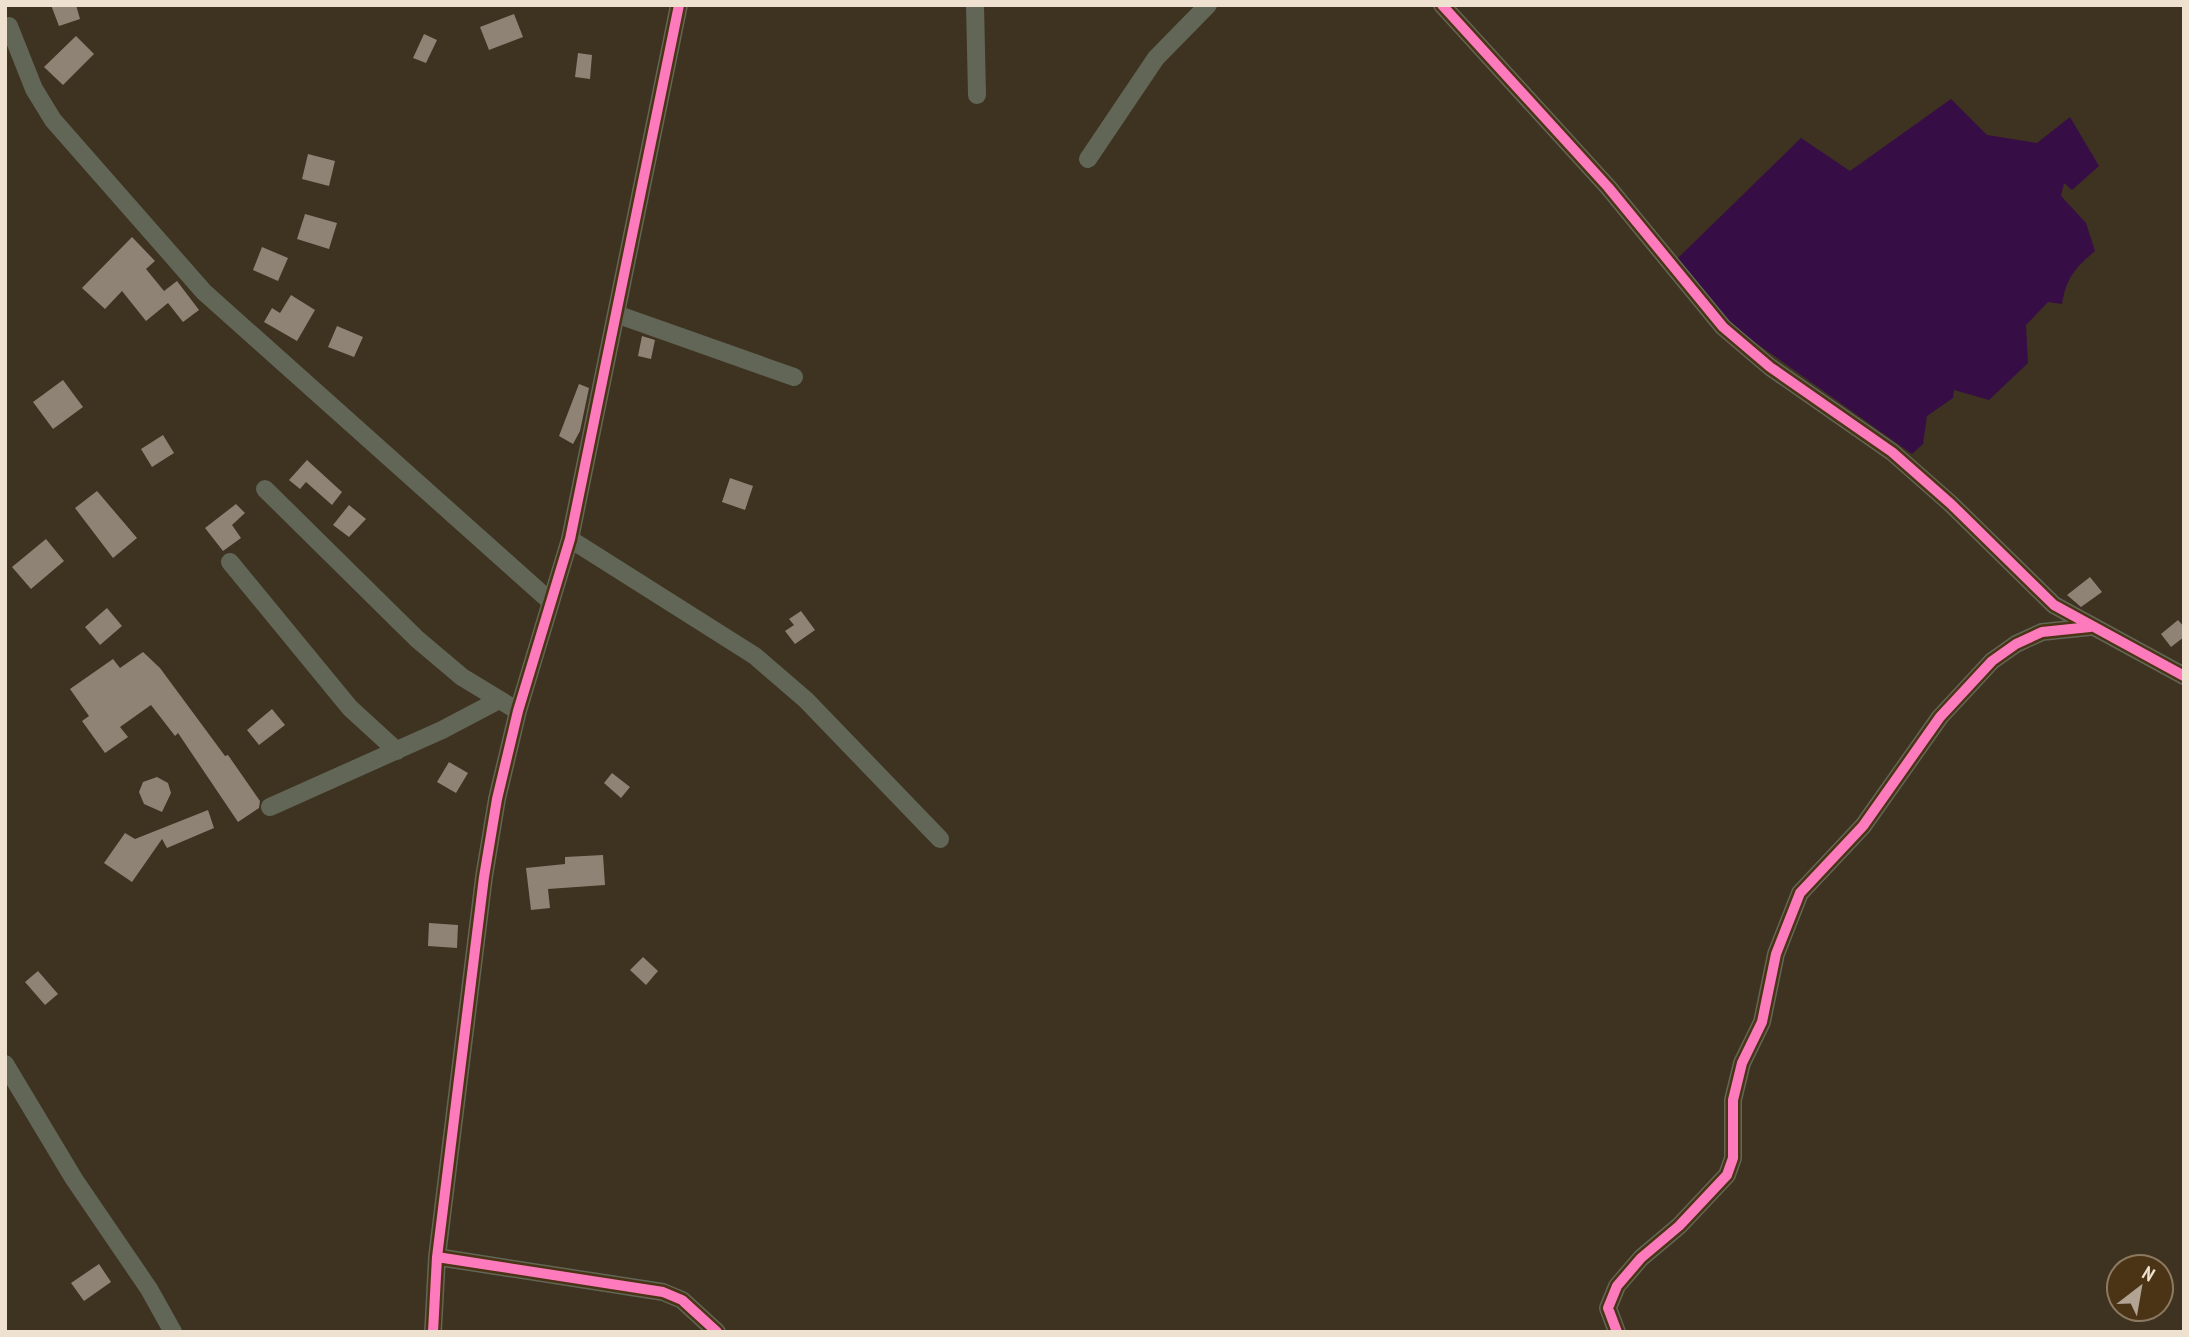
<svg xmlns="http://www.w3.org/2000/svg" width="2189" height="1337" font-family="'PT Sans Narrow',sans-serif">
<style>
.water{fill:#370d45}
.building{fill:#8e8375}
.lines{fill:none;stroke-linecap:round;stroke-linejoin:round}
.street{stroke:#616657;stroke-width:18}
.cycleway-casing{stroke:#4a3415;stroke-width:15}
.cycleway{stroke:#fd7abc;stroke-width:10}
</style>
<rect width="100%" height="100%" fill="#3e3221"/>
<!-- water -->
<path class="water" d="M1951 99 1987 135 2037 143 2070 117 2099 166 2072 190 2064 183 2061 196 2086 223 2095 251C2076 267 2066 278 2062 304L2048 302 2026 325 2028 363 1989 400 1954 390 1953 398 1927 416 1923 444 1912 454 1731 325 1678 258 1801 138 1850 171Z"/>
<!-- building -->
<path class="building" d="M51 5H76L80 19 59 26Z
M514 14 523 37 489 50 480 27Z
M424 34 437 40 426 63 413 58Z
M76 36 94 54 63 85 44 67Z
M578 53 592 55 590 79 575 77Z
M308 154 335 161 329 186 302 179Z
M305 214 337 223 329 249 297 239Z
M132 237 155 261 146 269 164 291 177 281 199 310 183 322 168 303 146 321 122 291 105 309 82 288Z
M262 247 288 258 278 281 253 270Z
M291 295 315 310 297 341 264 322 272 308 280 313Z
M337 326 363 337 354 357 328 347Z
M642 336 655 340 651 359 638 356Z
M63 380 83 407 53 429 33 402Z
M579 384 589 388 580 431 573 444 559 436Z
M163 435 174 453 152 467 141 449Z
M307 460 342 492 332 505 306 482 300 489 289 480Z
M730 478 753 486 745 510 722 502Z
M97 491 137 538 113 558 75 508Z
M236 504 245 513 232 525 241 538 223 551 205 528Z
M349 505 366 519 349 537 333 525Z
M46 539 64 561 31 589 12 567Z
M2090 577 2102 592 2081 607 2067 595Z
M107 608 122 626 100 645 85 627Z
M801 611 815 630 795 644 785 631 794 625 789 619Z
M2178 620 2184 627V637L2171 647 2161 634Z
M143 652 160 668 225 756 228 755 260 801 259 808 238 822 178 733 175 736 151 705 120 727 128 737 105 753 82 721 89 716 70 689 113 659 120 668Z
M272 709 285 725 259 745 247 730Z
M449 762 468 773 456 793 437 782Z
M612 773 630 787 621 798 604 783Z
M157 777 168 783 171 793 162 812 144 804 139 792 143 782Z
M208 810 214 828 167 848 162 839 132 882 104 863 125 833 135 839Z
M603 855 605 885 548 889 550 908 531 910 526 868 565 864V857Z
M429 923 458 925 457 948 428 946Z
M643 957 658 971 646 985 630 970Z
M38 971 58 994 45 1005 25 982Z
M99 1264 111 1282 84 1301 71 1283Z"/>
<g class="lines">
<!-- street -->
<path class="street" d="M975 5 977 95
M1442 5 1608 187 1723 327 1770 367 1892 452 1951 504 2054 605 2184 676
M9 26 34 89 53 120 204 292 551 602
M1088 159 1156 58 1208 5
M616 314 794 377
M265 489 417 639 462 677 518 711
M570 539 755 656 806 700 940 839
M230 562 350 708 397 751
M270 807 442 730 499 700
M5 1064 74 1179 149 1289 173 1332
M437 1257 663 1292 682 1300 717 1332
M433 1332 437 1257 484 877 497 799 518 711 570 539 679 5
M1617 1332 1608 1308 1617 1286 1641 1258 1679 1226 1727 1175 1733 1158V1100L1742 1063 1762 1022 1776 954 1800 893 1863 826 1940 717 1992 661 2016 644 2042 632 2090 627"/>
<!-- cycleway casing -->
<g class="cycleway-casing">
<path id="cycleway" d="M1442 5 1608 187 1723 327 1770 367 1892 452 1951 504 2054 605 2184 676
M437 1257 663 1292 682 1300 717 1332
M433 1332 437 1257 484 877 497 799 518 711 570 539 679 5
M1617 1332 1608 1308 1617 1286 1641 1258 1679 1226 1727 1175 1733 1158V1100L1742 1063 1762 1022 1776 954 1800 893 1863 826 1940 717 1992 661 2016 644 2042 632 2090 627"/>
</g>
<!-- cycleway -->
<use href="#cycleway" class="cycleway"/>
</g>
<!-- border -->
<rect width="2189" height="1337" fill="none" stroke="#efe1d0" stroke-width="14"/>
<!-- north arrow -->
<g transform="translate(2140 1288) rotate(31)"><circle r="33" fill="#4a3415" stroke="#8c7960" stroke-width="2"/>
<path d="M0-5L12 26L0 18L-12 26Z" fill="#b1a493"/>
<text y="-10" font-size="19" font-weight="bold" text-anchor="middle" fill="#efe1d0">N</text>
</g>
</svg>
